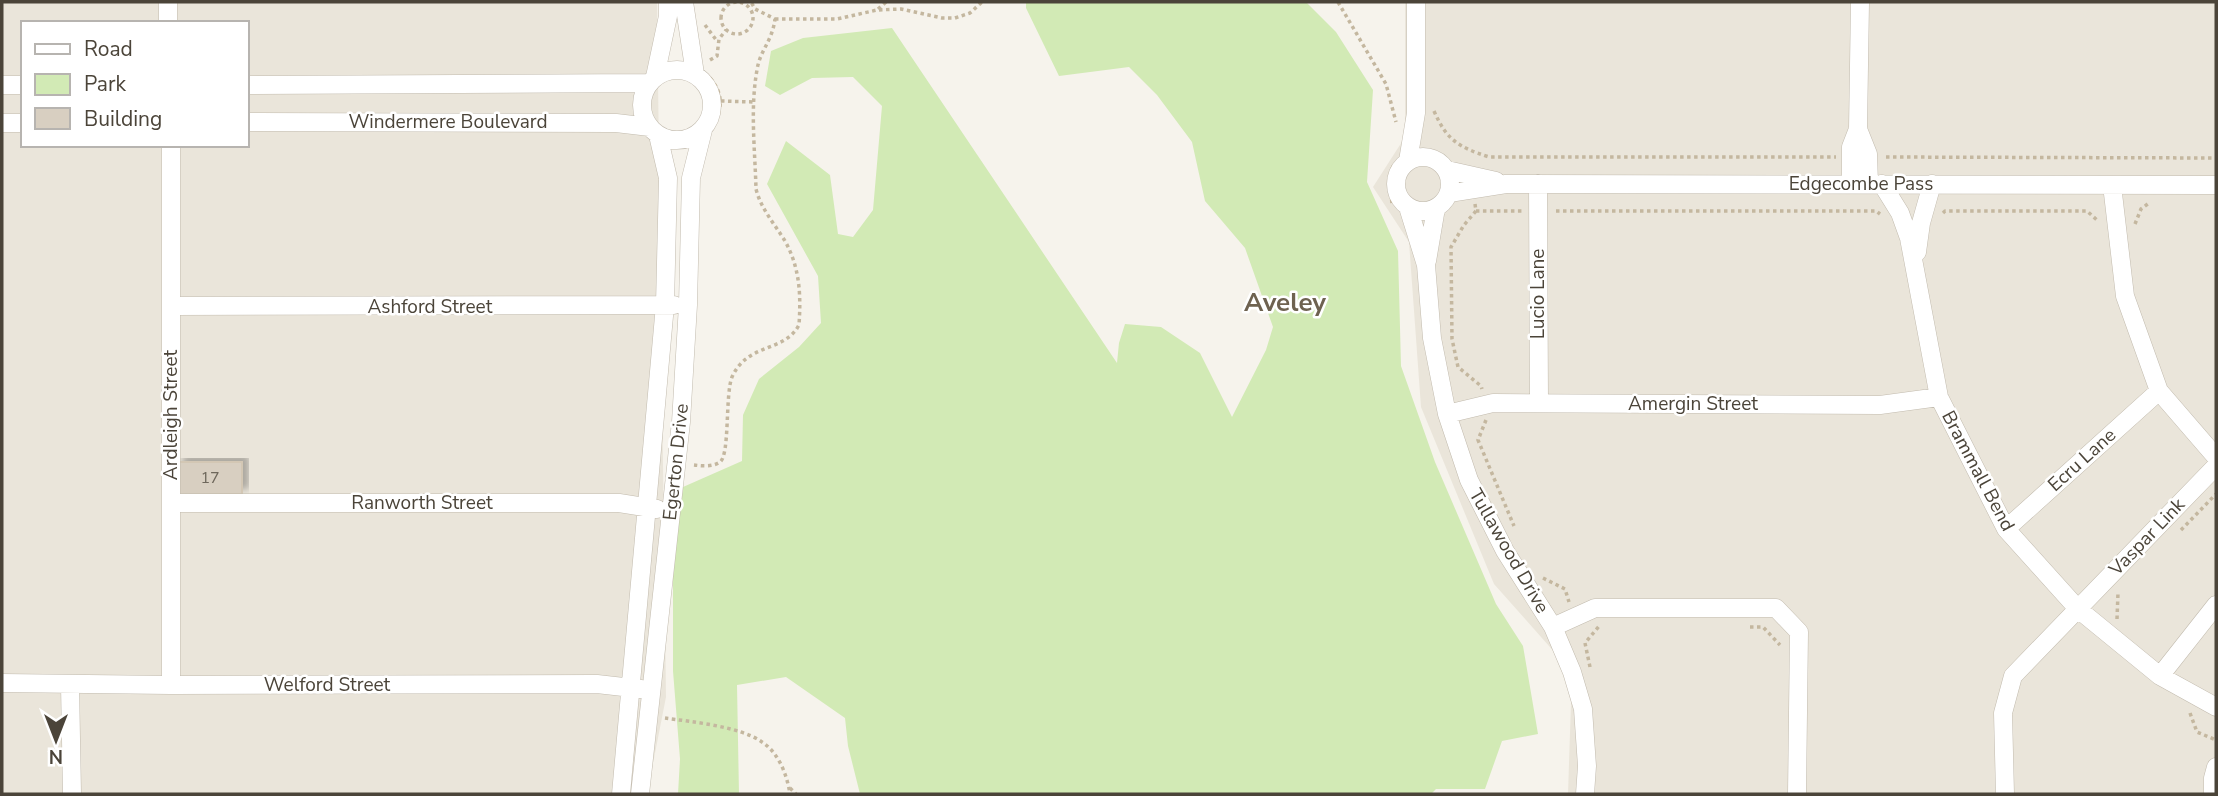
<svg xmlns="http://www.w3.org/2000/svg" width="2218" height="796" font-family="'Nunito Sans',sans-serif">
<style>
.residential{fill:#eae5da;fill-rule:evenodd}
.green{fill:#d2eab5}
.building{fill:#d8cfc1;stroke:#d3c7b4;stroke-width:2;filter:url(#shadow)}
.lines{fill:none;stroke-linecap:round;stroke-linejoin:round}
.minor-casing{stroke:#c2bbae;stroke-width:19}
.path{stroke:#c4b79f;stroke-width:3.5;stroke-dasharray:3.5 3.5;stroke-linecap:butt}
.minor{stroke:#fff;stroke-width:18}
.labels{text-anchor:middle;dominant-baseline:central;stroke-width:5;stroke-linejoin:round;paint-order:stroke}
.number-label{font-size:16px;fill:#6e675b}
.street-label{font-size:19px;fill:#4b4439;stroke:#fff}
.district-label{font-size:26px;font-weight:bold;fill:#6e6250;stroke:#fff}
</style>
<defs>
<filter id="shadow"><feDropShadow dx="6" dy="-6" stdDeviation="3.5" flood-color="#0004"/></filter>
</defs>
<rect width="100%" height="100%" fill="#f6f3ec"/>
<!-- residential -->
<path class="residential" d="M2 2H657L666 697 647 794H2ZM23 23H247V145H23Z
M1405 2H2216V794H1565H1568L1572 672 1494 584 1421 407 1409 242 1373 187 1405 137Z"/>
<!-- green -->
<path class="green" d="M1026 2H1306L1336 32 1373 90 1367 182 1398 251 1401 366 1435 462 1496 604 1523 646 1538 734 1502 741 1485 789H1436L1431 794H860L848 746 845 718 786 677 737 685 739 794H678L680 759 673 671V547L683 487 742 461 743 415 759 379 799 347 821 323 818 276 767 184 786 141 830 175 838 234 853 237 873 210 882 106 853 77 812 78 780 95 765 86 771 51 803 38 892 28 1117 363 1119 343 1125 324 1161 327 1200 353 1232 417 1266 350 1273 327 1245 248 1205 201 1192 142 1157 95 1129 67 1059 76 1026 8Z"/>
<!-- building -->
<path class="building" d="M178 462H242V494L178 495Z"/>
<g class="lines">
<!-- minor casing -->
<g class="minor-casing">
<path id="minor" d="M168 2V23
M684 2 695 74
M642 105a35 35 0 1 1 70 0a35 35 0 1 1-70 0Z
M655 77 668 16V2
M2 85H23
M247 85 649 83
M247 122 616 123 650 127
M2 123H23
M1858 129 1868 154 1869 184
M171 145V685
M1396 184a27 27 0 1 1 54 0a27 27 0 1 1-54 0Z
M1408 161 1416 113V2
M1447 170 1496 181
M1538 184 1539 403
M1851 184V147L1858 129 1860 2
M1882 184 1900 213 1909 238 1939 397 2006 529 2078 609 2160 676 2216 707
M2112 185 2125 296 2159 391 2216 457
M1449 193 1506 184 2216 185
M1408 207 1426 265 1432 338 1447 414 1469 480 1505 551 1553 627 1572 672 1583 709 1587 766 1585 794
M1917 252 1921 223 1932 184
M1427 261 1436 208
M171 306 674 305
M1447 414 1493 403 1880 405 1939 397
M171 503H619L657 509
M2006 529 2159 391
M1553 627 1595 608H1776L1799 632 1797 794
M2160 676 2216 605
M2 683 171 685 597 684 641 689
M70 684 72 794
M621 794 665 305 668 178 658 135
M640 794 681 422 688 305 691 178 703 130
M2005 794 2003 713 2013 676 2216 466
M2213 794V778L2216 767"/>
</g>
<!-- path -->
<path class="path" d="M721 18a16 16 0 1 1 32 0a16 16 0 1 1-32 0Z
M1338 2 1386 84 1396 122
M878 9 886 2
M775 19H837L877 10 901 9 942 18H955L970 13 982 2
M705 25 717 41
M710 60 717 56 719 39 726 30
M710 78C722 92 723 105 715 122
M721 101 754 102
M1434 111C1447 141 1459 147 1489 157H1836
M1886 157 2216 158
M1392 203 1389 179 1393 166
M1475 204 1476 211H1524
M1476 211 1464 225 1451 247 1452 339 1458 367 1481 386 1482 389
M1556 211H1876L1880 214
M1943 213 1945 211H2087L2098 221
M2135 224 2141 209 2149 203
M1486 420 1478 440 1514 526
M694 465C702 466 713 467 720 462 730 455 725 395 732 377 748 342 784 353 799 325 801 295 800 268 785 241 774 223 761 209 756 189 755 150 750 108 757 70 760 50 772 42 775 19L755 9 751 2
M2181 530 2216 494
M1543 578 1565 589 1569 602
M2117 619 2118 593
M1750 627H1763L1780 645
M1590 667 1585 643 1600 625
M2190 713 2197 732 2216 740
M665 718C692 722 739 726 762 742 779 753 787 775 790 794
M790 788 796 794"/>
<!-- minor -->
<use href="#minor" class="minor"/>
</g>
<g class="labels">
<!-- number labels -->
<g class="number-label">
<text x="210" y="478">17</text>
</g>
<!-- street labels -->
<g class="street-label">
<text x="448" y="122">Windermere Boulevard</text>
<text x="1861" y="184">Edgecombe Pass</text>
<text transform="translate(1538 294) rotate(-90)">Lucio Lane</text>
<text x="430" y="307">Ashford Street</text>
<text x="1693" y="404">Amergin Street</text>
<text transform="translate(171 415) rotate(-90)">Ardleigh Street</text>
<text transform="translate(2082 460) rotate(-42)">Ecru Lane</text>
<text transform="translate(676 462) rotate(-84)">Egerton Drive</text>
<text transform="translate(1978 471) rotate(62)">Brammall Bend</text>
<text x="422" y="503">Ranworth Street</text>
<text transform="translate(2147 537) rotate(-46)">Vaspar Link</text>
<text transform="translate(1509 551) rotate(60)">Tullawood Drive</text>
<text x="327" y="685">Welford Street</text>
</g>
<!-- district labels -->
<g class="district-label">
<text x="1285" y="302">Aveley</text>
</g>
</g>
<!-- border -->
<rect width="2218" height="796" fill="none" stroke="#4b4439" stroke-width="7"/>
<!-- legend -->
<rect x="21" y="21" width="228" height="126" fill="#ffffff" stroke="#b7b4b0" stroke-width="2"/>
<rect x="35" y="44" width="35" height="10" fill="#ffffff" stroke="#b7b4b0" stroke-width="2"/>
<text x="84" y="56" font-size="21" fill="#4b4439">Road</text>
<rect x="35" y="74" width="35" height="21" fill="#d2eab5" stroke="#b7b4b0" stroke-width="2"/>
<text x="84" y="91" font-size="21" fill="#4b4439">Park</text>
<rect x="35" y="108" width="35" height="21" fill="#d8cfc1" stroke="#b7b4b0" stroke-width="2"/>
<text x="84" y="126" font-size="21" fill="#4b4439">Building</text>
<!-- north arrow -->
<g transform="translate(56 740) rotate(180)" stroke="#ffffff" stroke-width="5" paint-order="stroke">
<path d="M0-5L12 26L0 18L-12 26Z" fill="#4b4439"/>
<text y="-10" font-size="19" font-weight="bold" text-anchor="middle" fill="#4b4439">N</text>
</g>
</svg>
